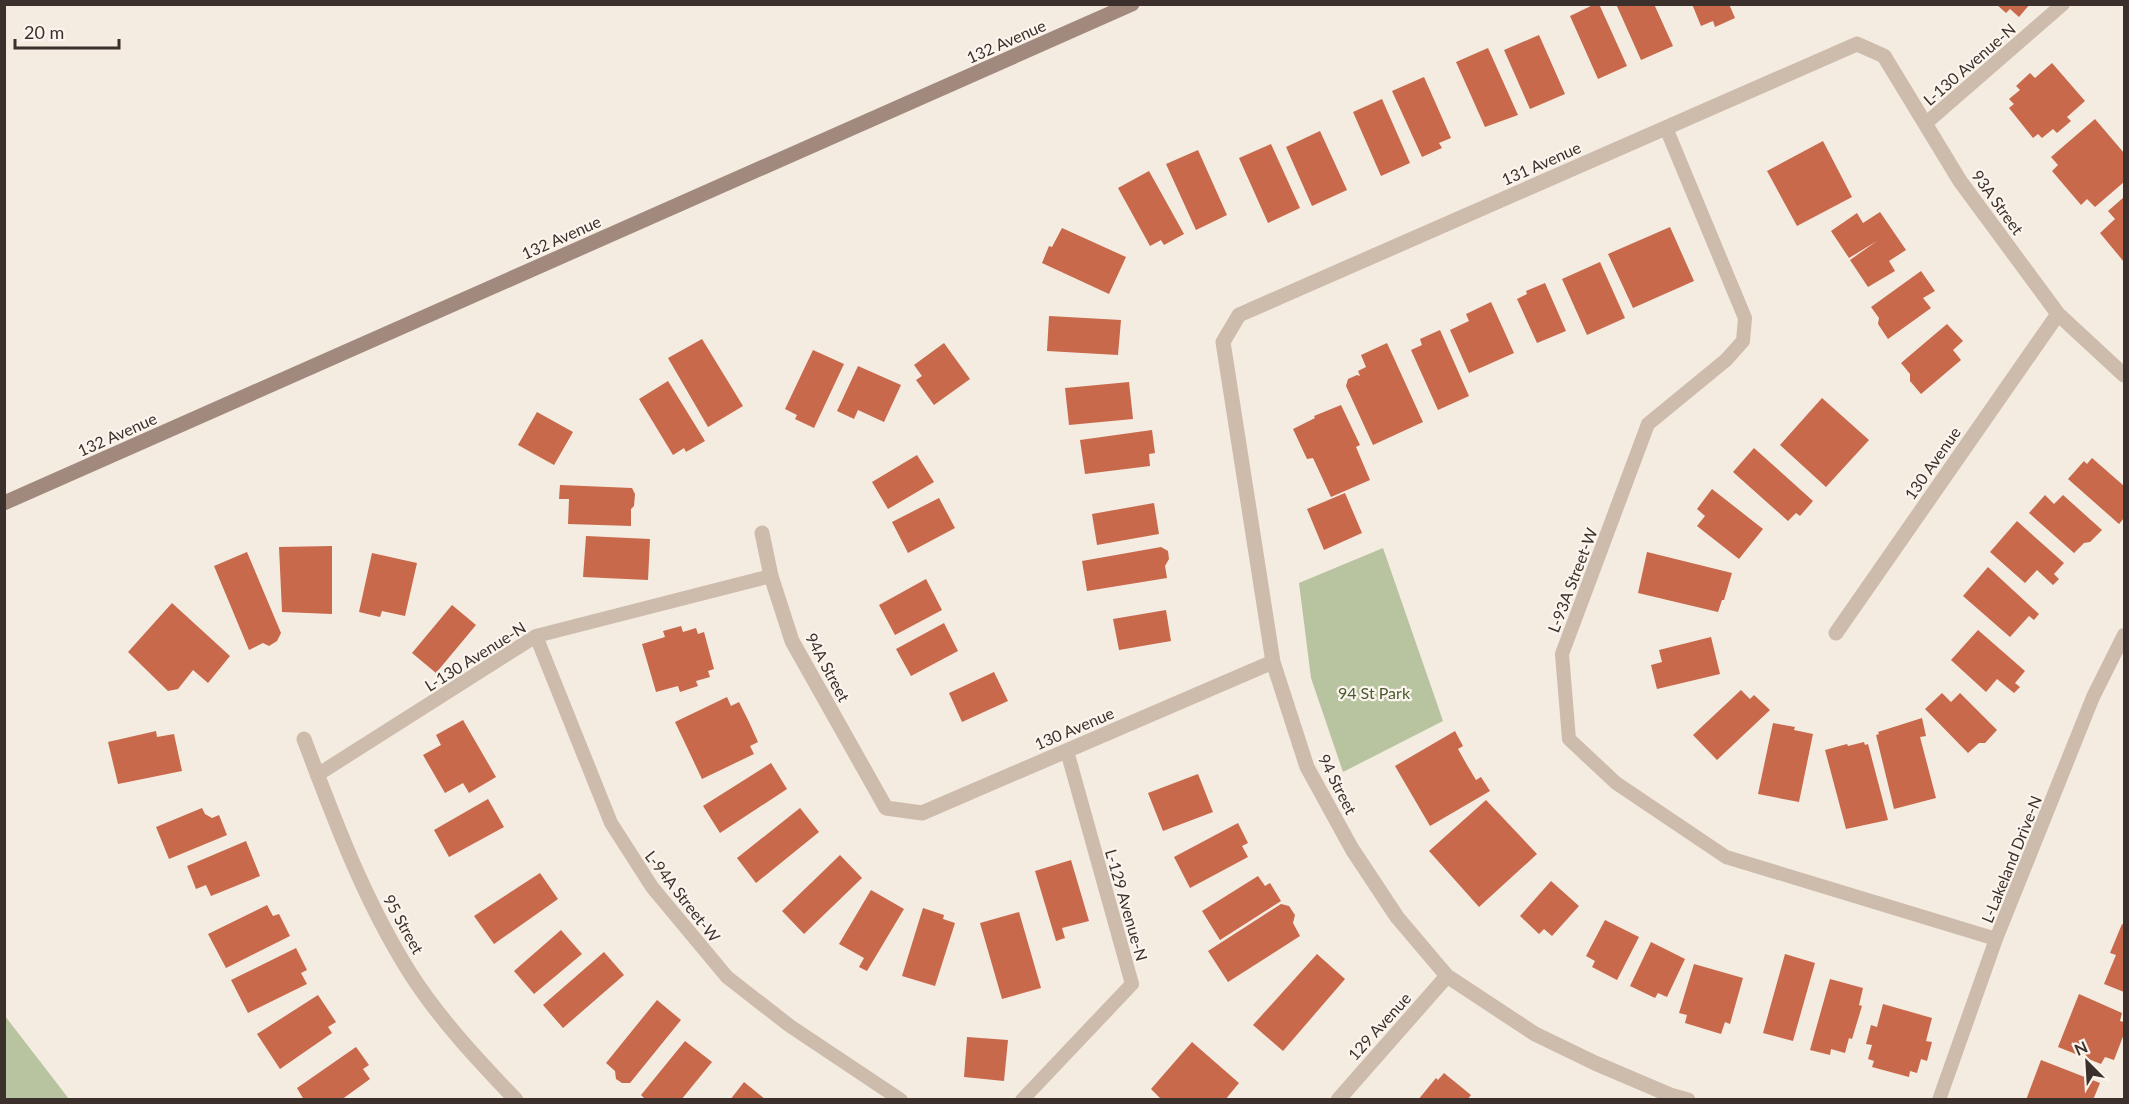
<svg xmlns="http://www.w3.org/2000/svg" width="2129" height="1104" font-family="Lato,sans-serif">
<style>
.green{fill:#b8c4a0}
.building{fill:#c8694b}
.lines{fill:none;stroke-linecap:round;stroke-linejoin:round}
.lane{stroke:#cdbbac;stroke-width:14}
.street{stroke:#cdbbac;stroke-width:15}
.secondary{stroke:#a18a7d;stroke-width:15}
.labels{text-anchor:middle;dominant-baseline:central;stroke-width:4.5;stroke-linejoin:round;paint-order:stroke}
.street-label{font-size:16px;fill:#3b302b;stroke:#fbf5ee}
.park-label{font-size:16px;fill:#4a5a2e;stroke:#fbf5ee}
</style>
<rect width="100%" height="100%" fill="#f4ebe1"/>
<!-- green -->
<path class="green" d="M1383 548 1443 721 1343 772 1311 678 1299 583Z
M5 1016 69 1099H5Z"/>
<!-- building -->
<path class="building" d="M1595 4H1599L1627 66 1598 79 1570 16Z
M1616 4H1654L1673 46 1641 60Z
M1692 4H1729L1735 18 1715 27 1713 21 1701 26Z
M1996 4H2030L2019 17 2010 9 2006 13Z
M1539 35 1565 94 1530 109 1504 50Z
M1488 48 1518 115 1485 127 1456 62Z
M2052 63 2085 101 2067 117 2071 121 2057 133 2053 129 2042 138 2038 134 2033 138 2009 108 2014 104 2009 99 2020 90 2016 86 2030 73 2035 78Z
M1424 77 1451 138 1439 143 1442 148 1422 157 1392 91Z
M1382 99 1410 163 1381 176 1353 112Z
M2095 119 2124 153V182L2095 207 2087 199 2081 205 2052 171 2058 165 2051 157Z
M1320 131 1347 190 1312 206 1286 147Z
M1823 141 1852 197 1797 226 1767 171Z
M1271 144 1300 208 1268 223 1239 158Z
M1198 150 1227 215 1196 230 1166 164Z
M1149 171 1184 234 1164 245 1161 240 1150 246 1118 188Z
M2124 197V262L2100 233 2115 219 2108 211Z
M1880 212 1906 250 1889 261 1895 271 1868 287 1850 260 1877 241 1849 258 1831 231 1857 213 1863 223Z
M1670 227 1694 281 1633 308 1608 254Z
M1062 228 1126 257 1109 294 1042 263 1049 246 1052 247Z
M1600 262 1625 318 1587 335 1562 279Z
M1921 271 1935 291 1923 298 1931 308 1888 339 1878 324 1879 318 1871 307Z
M1545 283 1566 331 1537 343 1517 299 1527 294 1526 291Z
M1491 302 1514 353 1469 373 1450 330 1469 321 1466 314Z
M1049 316 1121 320 1118 355 1047 351Z
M1947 324 1963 341 1953 350 1961 360 1921 394 1910 381V374L1901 363Z
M1440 330 1469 396 1438 410 1411 350 1422 345 1420 339Z
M702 339 743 406 708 427 668 358Z
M944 343 970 379 934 405 916 380 922 376 914 365Z
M1387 343 1423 422 1373 445 1346 386 1348 379 1357 375 1360 376 1358 371 1366 367 1361 355Z
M813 350 844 364 814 428 795 419 797 415 785 409Z
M858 366 901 385 884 422 858 410 854 419 837 411Z
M668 381 705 441 686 452 684 448 673 455 639 399Z
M1129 382 1133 419 1069 425 1065 388Z
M1822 398 1869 440 1826 487 1780 445Z
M1341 405 1360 445 1356 447 1370 480 1331 497 1313 458 1307 459 1293 429 1315 418 1314 416Z
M537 412 573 432 554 465 518 445Z
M1152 430 1155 453 1149 454 1150 466 1085 474 1080 440Z
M1754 448 1813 501 1800 516 1796 513 1788 521 1733 472Z
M917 455 934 482 888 509 872 482Z
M2092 458 2124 486V518L2119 524 2068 479 2084 461 2087 464Z
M560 485 632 488 635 494 634 506 631 509V526L568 524 569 499H559Z
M1712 489 1763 529 1739 559 1697 526 1705 516 1697 509Z
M1345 493 1362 533 1324 550 1307 509Z
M2045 495 2054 504 2063 495 2102 530 2090 542 2084 543 2074 553 2029 513Z
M939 498 955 528 908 553 892 522Z
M1154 503 1159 534 1097 545 1092 514Z
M2017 521 2064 563 2054 574 2059 579 2053 585 2037 570 2025 583 1990 552Z
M586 536 650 539 648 580 583 577Z
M332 546V614L282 612 279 547Z
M1161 547 1168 551 1169 559 1165 566 1167 578 1087 591 1082 561Z
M247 552 281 633 277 641 269 646 263 643 249 650 214 566Z
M1647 552 1732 573 1724 600H1722L1718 612 1638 593Z
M372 553 417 563 405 616 382 611 380 617 359 612Z
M1988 567 2039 614 2034 620 2029 616 2010 637 1963 596Z
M926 579 942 610 895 635 879 605Z
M172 603 230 656 208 683 193 670 178 689 168 691 128 652Z
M452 605 476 625 436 673 412 653Z
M1166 610 1171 641 1119 650 1113 619Z
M944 623 958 651 911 676 896 649Z
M681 626 683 632 696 628 698 634 704 632 714 669 708 671 710 677 696 681 698 686 680 692 678 686 656 692 642 644 665 637 663 631Z
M1978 630 2025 671 2015 683 2020 687 2014 693 1997 679 1986 692 1951 660Z
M1711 637 1720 674 1657 689 1651 665 1662 662 1659 650Z
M994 672 1008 701 962 722 949 693Z
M1741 690 1750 699 1754 695 1770 710 1717 760 1693 735Z
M1942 693 1951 702 1960 693 1997 730 1985 743H1979L1968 753 1925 709Z
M727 697 731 706 739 702 749 722 758 742 750 746 754 754 702 779 675 722Z
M1922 718 1926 736 1920 737 1936 798 1894 809 1876 735 1879 734 1878 732Z
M463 720 496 777 469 793 463 783 445 793 423 755 441 745 436 735Z
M1773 723 1795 727 1794 730 1813 734 1799 802 1758 794Z
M156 731 157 737 174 734 182 771 118 784 108 742Z
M1455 731 1463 746 1458 749 1467 765 1476 780 1481 777 1490 791 1430 826 1395 766Z
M1864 742 1865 745 1868 744 1888 820 1846 829 1825 750 1847 744 1848 746Z
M771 763 787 789 720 833 703 806Z
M1198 774 1213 812 1163 831 1148 793Z
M488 799 504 827 449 857 434 830Z
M1486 800 1537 854 1479 907 1429 851Z
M202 808 205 814 212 818 219 815 227 835 169 859 156 827Z
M800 808 819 832 756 883 737 858Z
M1238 823 1248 843 1242 846 1248 857 1190 888 1174 857Z
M246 841 260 876 211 896 206 885 196 889 187 866Z
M840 855 862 878 804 934 782 911Z
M1071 860 1089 921 1062 928 1065 938 1056 941 1035 871Z
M540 873 558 899 494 944 474 916Z
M1258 876 1265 886 1270 883 1281 901 1220 940 1202 911Z
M1551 881 1579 906 1552 936 1544 929 1539 934 1520 916Z
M871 890 904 909 867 971 859 967 864 958 839 944Z
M1281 904 1289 906 1295 915 1293 923 1300 936 1228 982 1208 951Z
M267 905 273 916 279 914 290 936 226 968 208 934Z
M923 908 944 915 943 919 955 923 935 986 902 976Z
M1019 912 1041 988 1002 999 980 923Z
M1605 920 1639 937 1617 980 1592 967 1595 961 1586 956Z
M2122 924 2124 925V992L2104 984 2116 955 2110 953Z
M561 930 582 954 534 994 514 971Z
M1651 942 1685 959 1667 997 1658 993 1655 998 1630 986Z
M296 948 307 970 301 973 307 984 248 1013 231 980Z
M604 952 624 975 563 1028 543 1005Z
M1317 954 1345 979 1283 1051 1253 1025Z
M1785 954 1815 963 1793 1041 1763 1033Z
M1694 964 1743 978 1730 1024 1725 1022 1721 1034 1685 1023 1687 1015 1679 1013Z
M1830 979 1863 988 1859 1005 1862 1006 1852 1039 1849 1038 1845 1053 1831 1049 1830 1055 1810 1050Z
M2079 994 2122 1013 2120 1021 2124 1022V1034L2114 1060 2105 1057 2101 1064 2058 1047Z
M318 995 336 1022 328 1027 332 1033 280 1069 257 1034Z
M657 1000 681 1020 630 1083H622L616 1079 615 1071 606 1063Z
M1883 1004 1932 1018 1926 1041 1932 1042 1927 1061 1921 1059 1917 1073 1910 1071 1909 1077 1872 1067 1874 1061 1868 1059 1872 1045 1866 1044 1871 1025 1877 1027Z
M967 1037 1008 1040 1004 1081 964 1077Z
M685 1041 712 1062 681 1100H646L641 1095Z
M1192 1042 1239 1083 1225 1100H1162L1151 1089Z
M356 1047 369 1065 363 1069 370 1079 341 1100H304L297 1088Z
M2041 1060 2100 1083 2093 1100H2026Z
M1444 1073 1471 1095 1467 1100H1418L1436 1078 1438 1080Z
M744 1082 766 1100H730Z"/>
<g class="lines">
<!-- lane -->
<path class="lane" d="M1925 124 2063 4
M1666 128 1745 318 1743 341 1726 360 1648 424 1562 654 1569 739 1616 783 1726 857 1996 939
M536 636 611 823 652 887 727 977 790 1026 901 1100
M317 775 536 636 771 576
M1022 1100 1132 984 1067 751
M1939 1100 1996 939 2093 697 2124 635"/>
<!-- street -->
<path class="street" d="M762 533 771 576 792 641 886 808 922 813 1273 662
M1836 633 2058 314
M304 739C334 819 364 900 410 973 440 1020 478 1060 516 1100
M1338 1100 1447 976
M1688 1100 1670 1095 1595 1063 1535 1034 1447 976 1397 917 1352 849 1307 767 1273 662 1223 342 1239 315 1857 44 1884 56 1960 181 2058 314 2124 375"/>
<!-- secondary -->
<path class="secondary" d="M4 503 1132 4"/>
</g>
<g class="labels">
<!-- street labels -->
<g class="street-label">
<text transform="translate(1006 41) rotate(-24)">132 Avenue</text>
<text transform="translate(1969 64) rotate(-41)">L-130 Avenue-N</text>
<text transform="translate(1541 163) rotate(-24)">131 Avenue</text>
<text transform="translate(1998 202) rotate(54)">93A Street</text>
<text transform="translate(561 237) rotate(-24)">132 Avenue</text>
<text transform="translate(117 434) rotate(-24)">132 Avenue</text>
<text transform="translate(1932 463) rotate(-55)">130 Avenue</text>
<text transform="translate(1572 580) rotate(-69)">L-93A Street-W</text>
<text transform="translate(475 656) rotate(-32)">L-130 Avenue-N</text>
<text transform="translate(828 667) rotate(62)">94A Street</text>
<text transform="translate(1074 728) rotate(-23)">130 Avenue</text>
<text transform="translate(1338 784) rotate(63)">94 Street</text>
<text transform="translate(2011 859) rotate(-68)">L-Lakeland Drive-N</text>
<text transform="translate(683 896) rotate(52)">L-94A Street-W</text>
<text transform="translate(1127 905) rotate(74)">L-129 Avenue-N</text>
<text transform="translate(404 924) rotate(61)">95 Street</text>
<text transform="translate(1379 1026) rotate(-48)">129 Avenue</text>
</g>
<!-- park labels -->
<g class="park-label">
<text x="1374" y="692">94 St Park</text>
</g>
</g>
<!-- border -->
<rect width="2129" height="1104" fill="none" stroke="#3b302b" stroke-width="12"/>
<!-- north arrow -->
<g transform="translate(2087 1062) rotate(336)" stroke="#fbf5ee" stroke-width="4.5" paint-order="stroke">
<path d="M0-4.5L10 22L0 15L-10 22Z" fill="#3b302b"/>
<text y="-9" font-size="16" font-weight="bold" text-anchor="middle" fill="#3b302b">N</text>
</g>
<!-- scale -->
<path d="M15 39v9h104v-9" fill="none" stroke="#3b302b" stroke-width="3"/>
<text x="24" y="39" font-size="18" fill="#3b302b" stroke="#fbf5ee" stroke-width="4.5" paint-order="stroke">20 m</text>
</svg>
